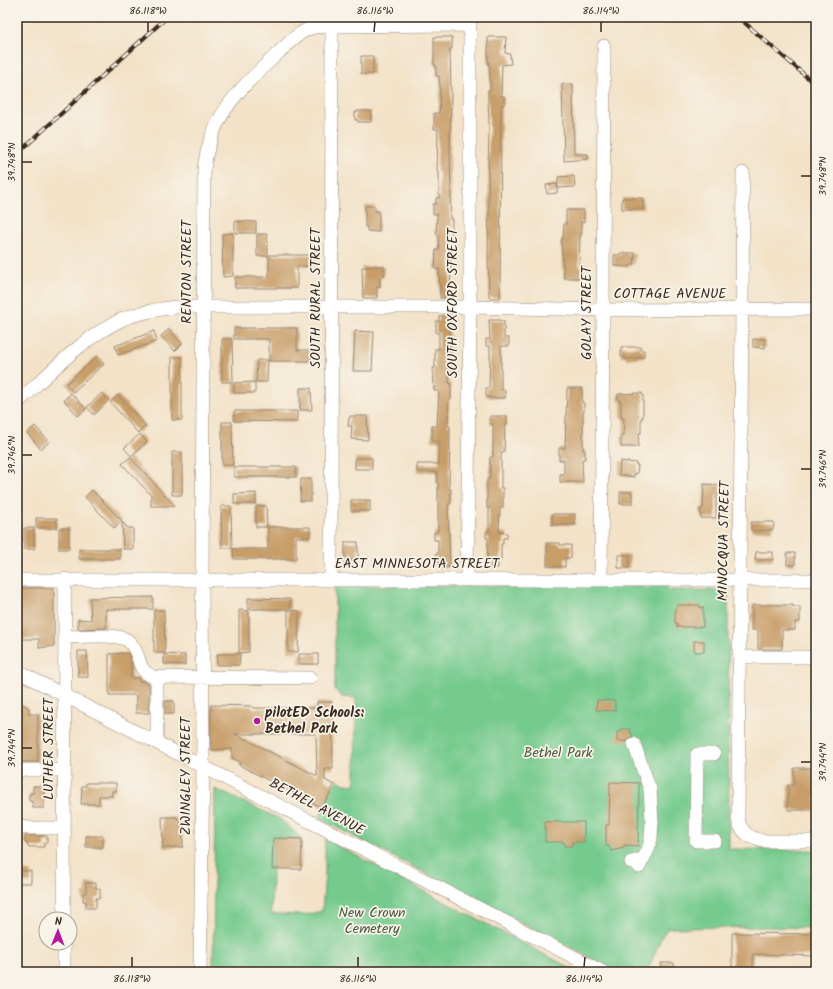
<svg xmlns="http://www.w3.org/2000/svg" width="833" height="989" font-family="Kalam,sans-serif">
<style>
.green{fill:#75ca8d;stroke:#587a56}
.building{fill:#c79d68;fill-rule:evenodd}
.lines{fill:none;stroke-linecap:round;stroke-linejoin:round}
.minor-casing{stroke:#978673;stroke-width:14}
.minor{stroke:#fff;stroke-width:13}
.rail-casing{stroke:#3b2a1e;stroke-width:4}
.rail{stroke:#f7f3e8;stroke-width:2.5;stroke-dasharray:8;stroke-linecap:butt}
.ticks{fill:none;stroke:#3b2a1e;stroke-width:1.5}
.poi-dot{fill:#b5179e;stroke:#f7f3e8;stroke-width:1.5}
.labels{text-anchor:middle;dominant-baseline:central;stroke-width:3.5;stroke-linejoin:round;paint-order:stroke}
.street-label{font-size:14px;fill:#3b2a1e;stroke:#f7f3e8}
.poi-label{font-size:14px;font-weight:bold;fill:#3b2a1e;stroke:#f7f3e8;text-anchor:start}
.park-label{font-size:14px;fill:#4c5a3f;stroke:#f7f3e8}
.neatline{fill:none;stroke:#3b2a1e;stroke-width:1.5}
.ticks-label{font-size:10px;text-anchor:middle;fill:#3b2a1e}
</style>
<rect width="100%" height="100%" fill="#f7f3e8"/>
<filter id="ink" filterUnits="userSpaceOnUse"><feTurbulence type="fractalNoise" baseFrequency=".025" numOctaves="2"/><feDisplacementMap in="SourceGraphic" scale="8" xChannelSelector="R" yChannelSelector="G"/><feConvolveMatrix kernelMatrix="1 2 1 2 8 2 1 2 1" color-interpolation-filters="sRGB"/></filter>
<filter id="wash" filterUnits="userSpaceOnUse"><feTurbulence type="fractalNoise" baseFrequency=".012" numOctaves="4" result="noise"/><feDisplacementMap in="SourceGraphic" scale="16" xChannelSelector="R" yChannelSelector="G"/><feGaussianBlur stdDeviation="0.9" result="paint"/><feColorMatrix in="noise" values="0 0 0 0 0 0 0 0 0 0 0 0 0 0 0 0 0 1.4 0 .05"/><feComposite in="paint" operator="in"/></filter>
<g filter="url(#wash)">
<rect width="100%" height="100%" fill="#f3e2c8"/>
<!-- green -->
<path class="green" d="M667 585 668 590H728L729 849 816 850V928L765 927 668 928 662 936 647 972H618L320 819 322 808 337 779 344 784 355 785 356 698 342 697 335 690V586Z
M215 789 280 819 302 839 273 838 271 914 305 915 322 911 325 874V839L578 972H213Z"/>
<g id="blocks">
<!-- building -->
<path class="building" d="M434 37H452V49H450L451 92 450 153 451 192 450 219H452L450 298H440L439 269H435L436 250H439L438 234H436L437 214H433V204H436V198H439V172H437L438 129H434V113H439L440 86 439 76H436V65H434Z
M488 37H506L505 53 510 54 511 64 502 65 501 96H504V105H501L500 298H489L488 254 489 211 488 175 489 126 488 98V90H490V66H489L488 60Z
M361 56H373V74H361Z
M562 84H573L574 154H588V159L564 161Z
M357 111H371V122H358V120H355V112L357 113Z
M574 176 575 187 558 188V177Z
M557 184V193L547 194 546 185Z
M622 198H643V209H622Z
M365 206H375V211H379V232L367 231V227H365Z
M566 210H584V222H581V236H580L579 266H582V278H564L561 242 562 238H563L564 224H566Z
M235 221 256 222V233H235Z
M233 233V276L223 277 222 234Z
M257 234H267L268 256H257Z
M620 253H635L634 265H630V267L614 266V255H620Z
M269 255H311V266H297V288H235V277H269Z
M371 266H384V277H380V288L377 287V298H363L362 267H370Z
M439 316H448L449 320H450L449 383H451V399H449L448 426H450L449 489H451V499L450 504H448L450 567 439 568V562L436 563V554H438V540H434V532H438V483H437V472H417V464H439V441H432V426H437L439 391H434L433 368H435V349H439V333H436V321H439Z
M489 320H501V321H504V338H509V346H501V390H505V398H489V397H486V388H489L490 355V346H486V339H490Z
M234 328H297V350H311L312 361H269V339H234Z
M169 329 182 344 175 351 161 336Z
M154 331 157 341 118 355 115 346Z
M355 331 374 332 372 371H353Z
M222 339H232L233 382H222Z
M753 339H765V348L753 347Z
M621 347H641L640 350H644V357L626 359 625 357H621Z
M97 356 104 364 73 392 66 384Z
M172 357H182V420H172Z
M257 360H268L267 382H256Z
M255 382V393H234V383Z
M300 388H311L312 410H300Z
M567 388H582V403H584V412H583V450H585V459H582L583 482H560V474H564V460H559V448H565Z
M71 393 86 409 78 416 64 400Z
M102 393 109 400 94 415 87 407Z
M642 393V395H643V418H641V433H639L638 447H621V435H623L624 418H621V401H618V394Z
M118 395 146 426 138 433 110 402Z
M234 411H297V422L234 421Z
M350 416H367L368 440 351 439 352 426H348L349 418H350Z
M490 416H507V425H505L504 453H501V488H503V508H500L499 532 507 533V538H503V544H501V561H498V568H487L488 538H486V531H489V508H487V479H490V457H493V424H490Z
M222 422H232L233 465H222Z
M35 426 49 442 41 449 27 433Z
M140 434 147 442 131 456 124 448Z
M172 452H182V495H172Z
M130 457 175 506H151V495L122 464Z
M355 458H372V469H355Z
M620 461 636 463V465H638L637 474 634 473V477L619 475Z
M234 467H296V477H234Z
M301 479H311V501H300Z
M704 484 721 485 720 494H718L716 498V518H701L700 509 703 508Z
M92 490 122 521 114 528 85 497Z
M620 492H632V504H620Z
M256 493V504H234V494Z
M351 500H370V511H351Z
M221 506H231L232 548H222Z
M256 506H266L267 527H256Z
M552 514H575V525H552Z
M36 518H57V528H36Z
M122 522 128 528H133V549H123Z
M751 522H774L773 530 753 531 751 530Z
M268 527H310V537H296V559H234L233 549H268Z
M24 528H34V549H24Z
M59 528H69V549H59Z
M345 542H358V560H345Z
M547 543H560V545H571V558H565V567L547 566Z
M79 549H120V559H79Z
M756 552H773V560H755Z
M787 553H795V565H787Z
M618 555H630L629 568H618Z
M17 588H54V646L39 648V639H17Z
M153 597V609H106V628L78 629V619L91 620 90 598Z
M248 598 290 599V609H248Z
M677 605H700V608L703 607V627H677V623H675V608H677Z
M752 605H793V607H800V622H795V630H782V649H758V630H752Z
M154 610H164L165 653H154Z
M239 610 249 611V652L239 653Z
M288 610 299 611 298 652H288Z
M694 641H704V652H694Z
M78 651H87L88 677H78Z
M128 653 131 661V678H139V681H143L149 684V713H136V695H109V654Z
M164 654 185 655V665L164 664Z
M217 654H240L239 665H217Z
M299 654H318V664H299Z
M597 700 615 701V711L596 710Z
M17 701 29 708V714H38V762H17Z
M165 701H174V714H165Z
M317 702H332L333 769H325V780L334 785 322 808 239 765 240 762 232 758V749L211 750V705L252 706 253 708H317ZM235 734H316L317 776Z
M621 729H630V733H632V736L627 741H617V732H621Z
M794 768H815L816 810H788V785H794Z
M610 782 639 783 638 846 624 845V848L611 851 609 846H606V825H609Z
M86 783H116V791H112V796H99V804H81L82 786H86Z
M33 786H44V808H33L32 801H29V794L33 793Z
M162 817H177V819H182L183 847 163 848Z
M545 822H584V842H572V846H564V842H545Z
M25 836H47V843H44V847H28L27 843H25Z
M86 836H103V847H86Z
M273 838 302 839 301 869H272Z
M17 871H31V883H17Z
M86 883H96V888L100 889V898H96V908H86V901H83V893H86Z
M732 933 816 934V956L753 954V972H732Z
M661 963H674V972H661Z"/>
</g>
</g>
<g filter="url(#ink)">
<use href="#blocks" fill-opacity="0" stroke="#978673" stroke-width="1"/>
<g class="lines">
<!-- minor casing -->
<g class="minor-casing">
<path id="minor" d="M743 173 738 819C741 833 750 838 763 841H816
M17 403C51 372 83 337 125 318 142 312 159 309 176 307H470L603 310 816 309
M17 580H816
M331 580 332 17
M601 580 603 310 604 46
M65 637C79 637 116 633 127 640 131 642 134 648 136 652 141 664 139 670 153 677L310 678
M739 657H816
M17 671C213 771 408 872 603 972
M157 743V677
M634 744 650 789 652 822 651 838 648 850 643 859
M714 754H697L696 841H715
M17 770H65
M17 827 29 828H64
M631 862 643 859 639 867
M64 919 65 579
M64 972V943
M200 972 203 765 202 579 204 169C211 115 237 92 275 56 286 46 297 33 311 28 317 26 325 26 332 26L470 25V307L467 580"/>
</g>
<!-- minor -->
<use href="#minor" class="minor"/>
<!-- rail casing -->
<g class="rail-casing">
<path id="rail" d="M738 17 816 85
M17 154 167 17"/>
</g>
<!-- rail -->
<use href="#rail" class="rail"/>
</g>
</g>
<!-- ticks -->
<path class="ticks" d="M148 32V22M374 32 375 22M601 32V22M22 162H32M801 176H811M22 455H32M801 469H811M22 748H32M801 762H811M132 967V957M358 967V957M584 967 585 957"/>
<!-- markers -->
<circle class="poi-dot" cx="257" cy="721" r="4"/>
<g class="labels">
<!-- street labels -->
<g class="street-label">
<text transform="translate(187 272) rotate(-90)">RENTON STREET</text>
<text x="670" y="294">COTTAGE AVENUE</text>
<text transform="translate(316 298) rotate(-90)">SOUTH RURAL STREET</text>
<text transform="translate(453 303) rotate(-90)">SOUTH OXFORD STREET</text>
<text transform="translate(587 313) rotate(-90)">GOLAY STREET</text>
<text transform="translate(724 541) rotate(-89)">MINOCQUA STREET</text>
<text x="417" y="564">EAST MINNESOTA STREET</text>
<text transform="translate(49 749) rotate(-90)">LUTHER STREET</text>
<text transform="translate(186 776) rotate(-90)">ZWINGLEY STREET</text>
<text transform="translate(317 807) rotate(28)">BETHEL AVENUE</text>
</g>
<!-- poi labels -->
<g class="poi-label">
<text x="265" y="713">pilotED Schools:<tspan x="265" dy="16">Bethel Park</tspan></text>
</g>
<!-- park labels -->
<g class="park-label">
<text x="558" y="753">Bethel Park</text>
<text x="372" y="913">New Crown<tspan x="372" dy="16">Cemetery</tspan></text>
</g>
</g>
<!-- margin -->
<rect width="833" height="989" fill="none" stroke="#f7f3e8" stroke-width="44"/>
<!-- north arrow -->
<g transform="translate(58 931) rotate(1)"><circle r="19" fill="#f7f3e8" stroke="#aca397"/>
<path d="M0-3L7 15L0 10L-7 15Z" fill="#b5179e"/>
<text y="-6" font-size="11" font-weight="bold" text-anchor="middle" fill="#3b2a1e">N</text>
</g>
<rect x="22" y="22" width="789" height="945" class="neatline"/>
<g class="ticks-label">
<text x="148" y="14">86.118°W</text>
<text x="375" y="14">86.116°W</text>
<text x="601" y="14">86.114°W</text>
<text transform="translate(11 162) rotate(-90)" y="4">39.748°N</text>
<text transform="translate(822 176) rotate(-90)" y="4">39.748°N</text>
<text transform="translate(11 455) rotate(-90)" y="4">39.746°N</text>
<text transform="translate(822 469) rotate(-90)" y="4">39.746°N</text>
<text transform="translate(11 748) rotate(-90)" y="4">39.744°N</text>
<text transform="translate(822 762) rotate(-90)" y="4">39.744°N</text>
<text x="132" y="982">86.118°W</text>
<text x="358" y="982">86.116°W</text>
<text x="584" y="982">86.114°W</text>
</g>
</svg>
